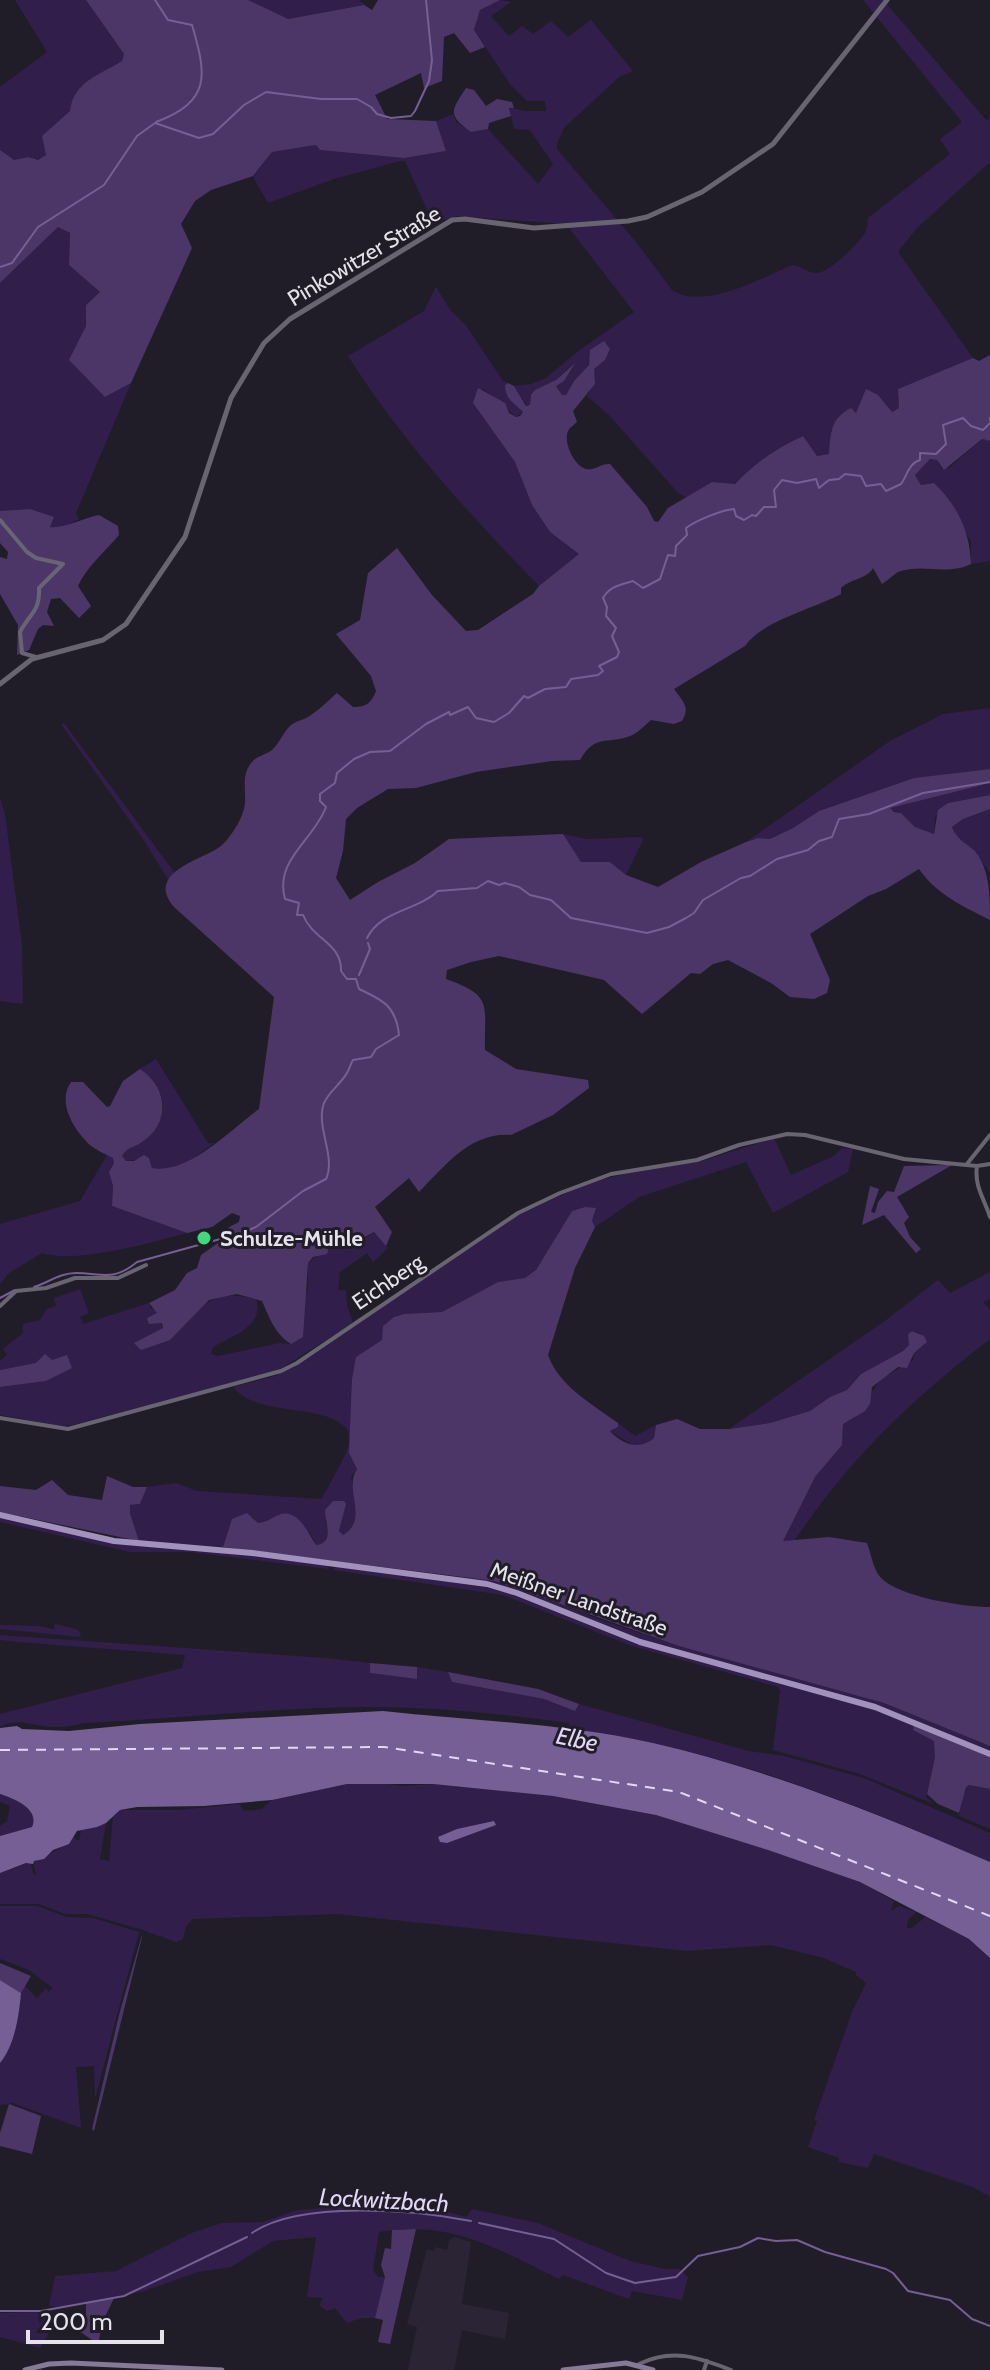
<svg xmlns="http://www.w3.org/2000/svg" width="990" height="2370" font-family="Cabin,sans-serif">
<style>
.built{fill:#2b2435}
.green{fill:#321e4a}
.forest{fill:#4c3668}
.water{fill:#755f95}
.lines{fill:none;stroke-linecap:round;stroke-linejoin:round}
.stream{stroke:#755f95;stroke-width:2}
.ferry{stroke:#e3d7f8;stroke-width:2;stroke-dasharray:10 8;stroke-linecap:butt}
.minor{stroke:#696471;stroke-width:4}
.tertiary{stroke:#696471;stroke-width:5}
.secondary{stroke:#867a97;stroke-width:5}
.primary{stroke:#a290bd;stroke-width:6}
.poi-dot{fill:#41d77c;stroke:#211d28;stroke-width:3}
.labels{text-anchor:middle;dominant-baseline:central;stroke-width:6;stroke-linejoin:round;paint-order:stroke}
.street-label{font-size:22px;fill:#e5e2ea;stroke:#211d28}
.poi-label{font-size:22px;font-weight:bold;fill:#e5e2ea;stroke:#211d28;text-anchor:start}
.water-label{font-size:24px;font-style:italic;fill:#e3d7f8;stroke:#211d28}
</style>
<rect width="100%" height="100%" fill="#211d28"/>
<!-- built -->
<path class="built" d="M454 2237 471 2242 462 2304 509 2313 505 2339 462 2330 454 2370H408L417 2327 407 2324 427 2249 434 2251 435 2247 447 2250 449 2240Z"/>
<!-- green -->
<path class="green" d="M15 0H86L124 54 122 62 81 86 70 111 43 136 46 155 38 160 28 157 14 160 0 150V87L47 52Z
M248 0H359L372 10 364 5 287 19Z
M500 0 511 2 491 16 509 36 522 26 533 34 551 21 568 37 591 20 633 71 619 77 564 128 557 143V149L636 242 672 290C703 311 762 278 792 265 801 266 808 273 816 273 828 274 861 242 866 231 868 227 867 222 868 218L950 154 940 139 962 122 863 0H887L885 2 987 121 990 118V162L917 228 898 252 973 358 898 389 899 408 892 412 878 395 831 431 830 454 817 456 802 436C776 448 755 463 734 484L712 482 688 498 678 493 609 415 587 396C596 382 595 372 588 358L589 365 574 381 566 395H562L556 385 573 363 556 380 531 395 530 405 527 406 514 386 531 384 546 378 577 352 634 312 566 224 457 216 433 223 405 161H400L334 179 268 203 253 177 272 152 316 145 320 150 404 158 446 151 436 121 453 114 456 122 471 132 488 129 538 184 553 164 530 130 514 129 509 107 524 111H546L545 101H527L510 84 474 30 480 10Z
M58 227 70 233 69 265 100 292 86 305V326L105 397 131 383 76 513 79 519 60 529 50 527 53 517 30 509 0 511V283Z
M436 287 451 311 465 324 503 381 508 383 505 385C505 399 515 403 523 412L516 417 483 389 473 403 515 462 532 505 550 532 580 554 539 586C469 514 401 440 348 356L424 311Z
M982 439 990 441V561L971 564V541L934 483 921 485 915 475 930 459 937 460 942 469 950 467Z
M990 708V769L914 778 819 811 793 828 770 839 758 838 746 842 890 741 943 714Z
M64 723 174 872 169 881 145 842 61 724Z
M990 783V795L948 803 935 817 934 834 915 827 901 813 891 810 890 807 896 805Z
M0 798 5 814 22 945 23 1004 0 1001Z
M990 809V873L975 851 955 835 952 827 963 819Z
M563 834 587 839 641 837 643 840 626 875 610 862H581Z
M156 1059 208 1143H214C194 1158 178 1173 152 1168L149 1158 126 1161 122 1156C128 1146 133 1148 142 1142 172 1124 168 1087 140 1069Z
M774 1138 791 1175 834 1156 842 1148 853 1149 848 1172 773 1213 746 1162 639 1197 595 1227 592 1221 595 1215 585 1207 572 1211 536 1270 525 1278 498 1282 442 1312 404 1314 394 1317 383 1326V1340L351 1439 349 1453 357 1469 351 1477C355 1498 363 1522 343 1535L339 1531 346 1504 325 1521C329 1532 330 1544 316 1545L310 1533 270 1522 257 1523 253 1517 232 1519 223 1547 139 1541 130 1512V1505L140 1504 147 1487 176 1483 197 1491 321 1499C324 1495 345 1457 347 1450 350 1444 349 1436 348 1430 323 1401 259 1419 233 1387L275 1376 303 1362 514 1217 588 1183 641 1170 702 1161Z
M107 1155 113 1158 114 1163 109 1172 113 1186 112 1206 187 1233C150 1243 76 1264 42 1253L9 1273 0 1284V1224L80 1201Z
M374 1232 388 1248 373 1262 367 1253 340 1272 338 1290H346L347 1305 353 1323 277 1371 72 1425 60 1426 0 1415V1387L46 1381 71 1368 52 1361 0 1370V1361L7 1355 3 1349 23 1333 22 1324 40 1320 47 1309 56 1306 54 1298 80 1289 89 1313 80 1317 83 1324 149 1303 151 1308 156 1310 163 1328 135 1343 170 1340C199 1310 209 1287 256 1299 265 1326 232 1336 213 1347L211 1354 218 1356 280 1343 291 1344 308 1288V1263L336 1242 362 1240Z
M990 1272V1299L983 1302 990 1310V1339C914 1397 848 1460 795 1540L782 1541 815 1477 842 1445 843 1424 854 1418 881 1379 913 1360 914 1353 927 1342 919 1333 912 1331 908 1334 909 1345 903 1351 861 1374 847 1390 830 1397 810 1411 770 1423 729 1429 886 1320 938 1280 950 1293Z
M618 1423 635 1436 656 1425 654 1438 648 1444 634 1446 610 1431 618 1427Z
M0 1517 91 1538 328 1565 329 1569 189 1552H130L0 1522Z
M335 1566 485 1587 525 1598 633 1643 864 1706 914 1725 934 1741 935 1757 926 1797 934 1804 860 1774 773 1750 780 1691 778 1687 632 1646 503 1595 333 1570Z
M455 1576 495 1581 522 1589 598 1619 679 1646 848 1691 884 1703 990 1746V1751L894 1712 635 1638 521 1591Z
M55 1624 76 1629 80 1632 81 1637 0 1629V1625L38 1626 54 1629Z
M0 1635 326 1658 370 1663V1673L416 1679 417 1667 448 1672 452 1682 544 1699 575 1710 579 1704 749 1751 784 1756 864 1778 990 1833V1862C882 1815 768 1768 652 1743 624 1737 596 1733 568 1728L569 1723C497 1713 424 1706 351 1707 261 1709 172 1719 83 1723 70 1727 58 1728 44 1726 28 1724 16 1718 0 1727V1714L182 1668 185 1655 19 1642 0 1640Z
M375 1782 401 1786 433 1784 553 1796 656 1815 768 1850 860 1882 894 1901 891 1911 899 1906 916 1912 908 1920 907 1928H912L925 1917 969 1939 990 1958V2197L973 2187 874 2154 868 2168 839 2162V2158L808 2147 817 2121 814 2120 852 2012 866 1983 856 1975V1972L824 1958 771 1945 687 1951 337 1914 193 1919 186 1926 183 1939 176 1942 140 1929 87 1914H65L39 1904H0V1873L30 1862 34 1875H36L33 1861C42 1859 69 1844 73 1837L79 1841 81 1830 106 1823 100 1859 109 1861 113 1817 120 1810H179L239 1804 244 1811 262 1809 272 1800 298 1794 347 1784Z
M968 1785 990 1789V1829L959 1816 965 1787Z
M0 1794C15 1799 40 1809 33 1827L0 1836V1826L7 1821 10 1806 0 1802Z
M0 1906H37L67 1917 93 1918 139 1932 95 2099 94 2066 76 2067 81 2128 10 2102 9 2104 0 2105V2063L13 2034 21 1993 25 1986 37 1998 46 1988 49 1992 53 1988 29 1970 0 1959Z
M362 2205 432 2207 466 2217 472 2209 538 2223 630 2261 665 2269H679L688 2277 682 2300 632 2291 629 2299 563 2275 559 2279C499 2249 449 2219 379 2232L373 2270 378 2277H385L375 2318H361L347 2323 335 2308 327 2311 319 2305 323 2298 307 2297 316 2237 273 2241 231 2267 198 2272 144 2291 64 2307 49 2306 55 2276 116 2271 194 2232 222 2223 263 2222 297 2210Z
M51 2312 48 2335 40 2348 0 2337V2313Z"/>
<!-- forest -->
<path class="forest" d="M86 0H248L288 19 364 5 372 10 378 0H500L480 10 474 30 485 47 470 53 454 33 444 37 442 81 424 88 421 73 375 95 387 119 436 121 446 151 404 158 320 150 316 145 272 152 253 176 211 190 195 201 181 224 192 248 131 383 105 397 69 360 86 326V305L100 292 69 265 70 233 58 227 0 283V150L14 160 28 157 38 160 46 155 42 136 70 111C74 81 98 76 122 61L124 54Z
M466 88 474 90 486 106 497 99 512 102 514 108H509L511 116 489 123 488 129 471 132C447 115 451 111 466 88Z
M604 341 610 349 605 360 594 369 595 384 573 411 577 422C574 425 570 427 568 431 563 442 574 466 586 469 595 471 601 463 610 464L647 507 654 521 658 522 668 508 712 482 735 484C755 463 776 448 803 436L817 456 829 454C831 432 830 419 851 408L856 413 866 389 878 395 892 412 899 408 898 389 973 358 979 361 990 355V441L982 439 944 470 937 460 930 459 915 475 921 485 934 483C957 505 970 531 971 564 947 576 923 563 898 572 893 575 887 581 882 584L873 568C867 579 850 579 841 588V594C813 609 762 621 745 646L674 689C682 701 691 706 682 721L674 724 651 720C645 725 638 733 630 736 606 745 596 733 580 760L552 761 476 772 416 788 388 789 357 808 346 819 343 851 336 878 350 900 378 882 415 863 449 839 563 834 581 862H610L626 875 658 887 701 862 746 842 758 838 770 839 793 828 819 811 914 778 990 769V783L890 808 894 812 901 813 915 827 934 834 938 810 948 803 990 795V809L963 819 952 827C956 839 966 843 975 851 990 870 990 895 990 920 964 907 936 894 919 869L886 889 868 896 810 934 830 980 827 993 814 999 790 997 771 983 728 960 713 964 700 974 691 973 642 1014 604 980 499 956 471 962 447 970 446 979C494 996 484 1004 485 1050L516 1069 588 1080 589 1088 553 1115 511 1135C470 1132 445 1166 419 1192L409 1178 375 1207 392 1232 386 1246 374 1232 354 1243C344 1239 338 1240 329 1247L327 1254 313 1257 308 1263 303 1337 291 1344C275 1334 269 1317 262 1301L237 1294 209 1300 170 1340 141 1350 134 1343 163 1328 162 1323 149 1324 147 1318 157 1313 149 1303 175 1290 187 1273 197 1268 201 1255 218 1243 229 1227 239 1222 240 1216 232 1213 212 1227 187 1233 112 1206 113 1186 109 1172 114 1163 113 1158C105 1154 96 1150 90 1145 73 1129 57 1102 71 1082H83L107 1107 110 1106 123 1081 140 1069C168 1087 171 1124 142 1142 134 1148 128 1146 122 1156L126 1161H134L144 1155 149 1158 152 1168C188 1175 230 1130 259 1109L274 997 174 907C144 872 203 860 221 846 231 837 244 817 245 803 246 790 241 774 252 762 256 756 267 755 273 749 280 742 284 731 291 725 296 721 303 720 308 717 318 711 328 701 337 693L353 707C367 707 371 703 376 691L371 676 336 634 360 620 368 573 397 548 432 595 466 631 478 630 533 594 539 586 579 554 550 532 532 505 515 462 473 403 478 388 505 403 509 413 516 417 520 416 523 412C514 403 505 399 505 385L508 383 514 386 526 406 530 405 531 395 535 390 556 380 575 363 564 381 556 386 562 395H566L574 381 589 365 590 350Z
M30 509 54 517 50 527C63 529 84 518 99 515L118 526 119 535C105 552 87 566 78 586L91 606 79 618 60 598 51 599 47 612 54 626 43 625 38 629 29 650 17 655 18 625 0 594V557L7 559 8 552 0 543V511Z
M952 1165 897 1197 909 1217 904 1223 910 1237 921 1249 916 1253 884 1215 862 1225 870 1186 879 1189 871 1212 875 1213 878 1202 887 1191 894 1192 904 1166Z
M585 1207 596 1208 592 1221 595 1227 575 1268 548 1355C559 1386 592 1404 618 1423V1427L610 1431C622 1444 639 1451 654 1438L656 1425 677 1419 700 1429H729L770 1423 810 1411 830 1397 847 1390 861 1374 903 1351 909 1345 908 1334 912 1331 924 1336 927 1342 914 1353 907 1368 898 1367 872 1387 870 1404 865 1411 843 1424 842 1445 815 1477 783 1541 829 1537 867 1543C871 1553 873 1570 881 1578 900 1597 963 1607 990 1607V1746L884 1703 679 1646 495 1581 223 1547 232 1519 247 1513 258 1523C267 1522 268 1520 276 1516 297 1505 307 1532 316 1545 335 1543 325 1523 325 1510L333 1501H344L346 1504 339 1531 343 1535C370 1518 343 1490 357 1469L349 1453 352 1379 356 1357 382 1340 383 1326 394 1317 404 1314 442 1312 498 1282 525 1278 536 1270 572 1211Z
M45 1354 52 1360 67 1355 72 1368 46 1381 0 1387V1370L36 1363Z
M107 1476 133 1487H147L140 1504 130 1505V1513L139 1541 0 1512V1486L36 1490 52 1480 68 1495 102 1500Z
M370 1663 417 1667V1679L370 1673Z
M448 1672 538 1689 579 1704 575 1711 544 1699 452 1682Z
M914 1725 990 1757V1789L969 1785 966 1787 959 1813 938 1804 927 1794 935 1757 934 1741 913 1730Z
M142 1935V1937L94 2131 92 2129 120 2011Z
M0 1963 31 1976 21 1993 0 1980Z
M9 2104 41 2116 32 2154 0 2146V2133Z
M416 2229 390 2344 378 2342 383 2320 375 2318 385 2277 381 2265 385 2248 391 2249 392 2230Z
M114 2298 103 2321 98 2344 79 2331 86 2322V2302Z"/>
<!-- water -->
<path class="water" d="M383 1711C473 1721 564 1723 653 1743 770 1770 881 1815 990 1862V1958L969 1939 860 1882 768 1850 656 1815 553 1796 433 1784H347L272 1800 204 1806 137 1807 120 1810 106 1823 97 1827 77 1831 69 1844 53 1850 44 1859 34 1861 33 1864 26 1863 0 1873V1836L32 1827C40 1809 15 1799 0 1794V1728L17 1726 22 1729 69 1731 140 1724Z
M494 1821 496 1825 447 1843 440 1842 438 1837 457 1829Z
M0 1980 21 1993C19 2015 15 2045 0 2063Z"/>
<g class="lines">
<!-- stream -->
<path class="stream" d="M155 0 168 20 192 25C207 76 211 101 156 122
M0 267 12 263 38 227 104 185 137 136 155 123 199 138 213 134 244 105 266 92 321 99H357L371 107 377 114 391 118 411 116 415 111 429 81 432 60 426 0
M990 418V420
M367 938C381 910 417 911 438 891L477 888 488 881 499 885 505 883 519 887 530 895 551 900 571 918 647 933 669 927 686 918 694 913 703 900 741 878 750 876 777 859 808 850 819 841 832 837 839 819 869 814 923 793 990 782
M359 975 370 949 368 943
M34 1287C48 1283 59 1273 76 1273 102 1273 113 1282 137 1262L242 1233 256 1227 303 1191 326 1179C336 1158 317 1129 323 1106 326 1093 342 1084 348 1071 350 1067 351 1063 353 1060L371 1057 376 1049 399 1035C396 1006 383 1000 359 989L356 979H347L341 971C342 943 313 940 303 915H297L299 903 285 899C274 860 314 840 326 807L320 801V794L335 783 337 773 354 759 370 752 390 751 426 724 449 712 450 715 468 707 476 718 494 722 509 713 524 696 528 698 545 689 566 687 571 679 598 675 603 671 599 666 617 657 619 652 612 636 616 628 606 616 607 607 603 598C610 586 620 585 633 581L643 588 660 579 668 555 675 556 676 546 687 535 686 528C697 520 722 510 734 509L736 516 744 520 752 515 756 516 764 507H776L774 490 782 480 797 483 816 479 819 488 829 480 839 479 845 474 861 476 866 486 881 484 886 491 901 484C907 476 909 463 920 460V453L936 454 946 444 943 425 963 418 971 426 983 430 990 423
M0 1298 15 1290
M479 2223 554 2239 606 2273 635 2283 676 2277 698 2256 740 2247 758 2238 776 2241 797 2240 825 2252 886 2269 893 2273 908 2291 950 2300 972 2319 990 2326
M252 2233C300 2200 415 2210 471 2221
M0 2311H41L124 2296 247 2237"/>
<!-- ferry -->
<path class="ferry" d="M0 1750 384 1747 679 1792 990 1916"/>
<!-- minor -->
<path class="minor" d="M0 520 27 552 36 558 63 564 39 588C40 612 30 613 20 632L22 653 36 657
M967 1164 990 1135
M977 1166C974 1186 984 1198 990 1217
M0 1306 16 1291 46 1288 75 1278H118L146 1265
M0 1418 68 1429 281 1371 297 1363 518 1213 560 1193 611 1174 697 1160 739 1145 787 1134 805 1135 904 1159 977 1166 990 1164
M639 2364C672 2348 698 2357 731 2370
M704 2370 707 2361"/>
<!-- tertiary -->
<path class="tertiary" d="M0 684 32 659 103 640 126 624 185 537 231 398 264 343 290 319 452 220 465 219 534 228 628 221 647 217 702 192 773 144 887 0"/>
<!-- secondary -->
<path class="secondary" d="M25 2370 49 2364 71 2363 222 2370
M563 2370 626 2363 653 2370"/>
<!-- primary -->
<path class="primary" d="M0 1515 114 1541 252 1553 487 1584 517 1593 640 1642 875 1707 990 1754"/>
</g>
<!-- markers -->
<circle class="poi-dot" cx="204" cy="1238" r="8"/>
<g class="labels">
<!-- street labels -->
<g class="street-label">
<text transform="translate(364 256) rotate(-31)">Pinkowitzer Straße</text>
<text transform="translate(388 1282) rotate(-34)">Eichberg</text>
<text transform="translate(579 1599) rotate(19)">Meißner Landstraße</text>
</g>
<!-- poi labels -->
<g class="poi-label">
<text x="220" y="1238">Schulze-Mühle</text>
</g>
<!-- water labels -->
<g class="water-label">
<text transform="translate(577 1739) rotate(12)">Elbe</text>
<text transform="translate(384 2200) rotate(3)">Lockwitzbach</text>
</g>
</g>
<!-- scale -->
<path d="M28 2330v12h134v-12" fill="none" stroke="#e5e2ea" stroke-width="4"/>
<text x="40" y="2330" font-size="24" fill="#e5e2ea" stroke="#211d28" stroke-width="6" paint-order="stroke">200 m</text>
</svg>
